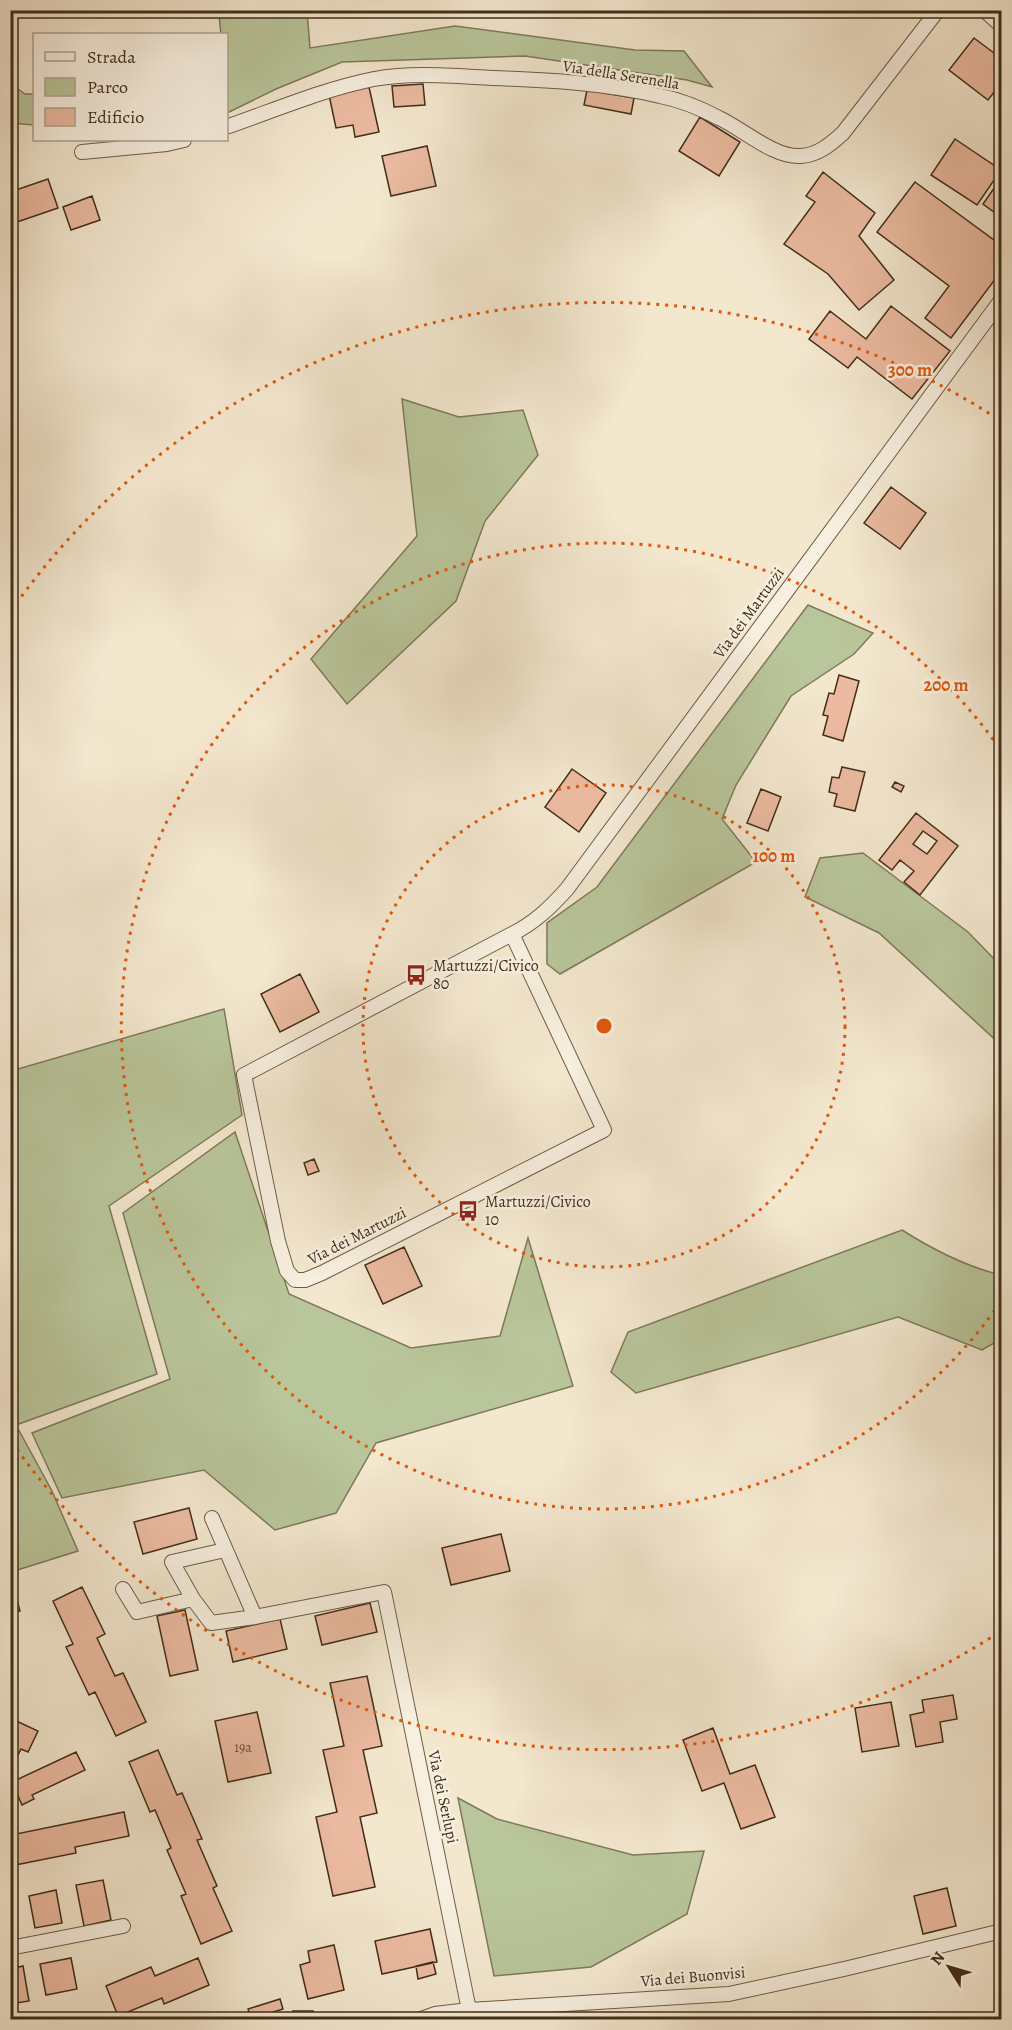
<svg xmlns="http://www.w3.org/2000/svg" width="1012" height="2030" font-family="Alegreya,serif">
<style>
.green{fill:#b9c59a;stroke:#7e7a5a;stroke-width:1.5}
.building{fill:#ebbaa0;stroke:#422e19;stroke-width:1.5;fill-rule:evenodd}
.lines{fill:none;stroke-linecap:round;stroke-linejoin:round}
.street-casing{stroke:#6e5c46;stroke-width:16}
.street{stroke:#f7efdf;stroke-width:14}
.ring{fill:none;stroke:#e0570d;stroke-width:3;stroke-dasharray:3 6}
.labels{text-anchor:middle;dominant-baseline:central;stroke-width:5;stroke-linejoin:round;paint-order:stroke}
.number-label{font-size:14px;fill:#6c513b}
.street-label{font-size:16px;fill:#422e19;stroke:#f7efdf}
.poi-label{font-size:16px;fill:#422e19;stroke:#f7efdf;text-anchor:start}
.centre{fill:#e0570d;stroke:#f7efdf;stroke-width:3}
.ring-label{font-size:18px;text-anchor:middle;font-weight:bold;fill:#e0570d;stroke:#f7efdf;stroke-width:5;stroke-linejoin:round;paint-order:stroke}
</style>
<rect width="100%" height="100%" fill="#f3e7ce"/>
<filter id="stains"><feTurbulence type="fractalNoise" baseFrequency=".00333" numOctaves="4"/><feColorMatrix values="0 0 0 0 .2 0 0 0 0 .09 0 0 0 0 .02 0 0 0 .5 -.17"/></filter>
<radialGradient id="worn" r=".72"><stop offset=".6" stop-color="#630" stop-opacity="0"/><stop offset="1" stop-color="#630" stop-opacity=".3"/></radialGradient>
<!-- green -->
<path class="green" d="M222 11H307L310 48 455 26 635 50 684 51 712 87 687 80 525 56 342 62 276 89 227 113 226 34H221L219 16Z
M11 84 25 94H34V125L11 123Z
M402 399 459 417 523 410 538 455 485 521 456 601 347 704 311 659 417 536Z
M808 605 873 633 854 654 791 696 736 785 722 819 756 862 560 974 547 964V923L597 887Z
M863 853 968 932 1001 966V1045L879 933 805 897 820 858Z
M224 1009 242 1115 109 1206 157 1374 16 1425 52 1491 78 1551 11 1572V1071Z
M235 1132 289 1294 411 1348 500 1336 528 1238 573 1386 376 1443 336 1513 275 1530 204 1470 62 1498 32 1433 170 1379 123 1213Z
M902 1230C932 1249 967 1267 1001 1275V1339L982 1350 898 1317 636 1393 611 1372 628 1332Z
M458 1798 497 1819 633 1855 704 1851 687 1914 591 1967 494 1976Z"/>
<!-- building -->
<path class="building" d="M974 38 1002 59V82L988 100 949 70Z
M423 84 425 105 394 107 392 86Z
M369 87 379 132 355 137 353 125 336 128 329 95Z
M587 90 634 98 631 114 584 105Z
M700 117 740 142 719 176 679 151Z
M955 139 1001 170 977 205 931 175Z
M427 146 436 186 391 196 382 156Z
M10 149H15L13 170 10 169Z
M823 172 875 213 859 236 894 280 859 310 828 274 784 244 815 202 806 196Z
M48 179 58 208 17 222 10 204V192Z
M999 181 1002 183V218L983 204Z
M915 182 1002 246V270L951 338 925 318 949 286 877 232Z
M92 196 100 220 71 230 63 207Z
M891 306 950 351 912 399 857 357 848 368 809 339 830 311 866 339Z
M891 487 926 513 900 549 864 523Z
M839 675 859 681 843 741 823 735 828 716 823 715 829 693 834 694Z
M842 767 865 772 855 811 834 806 837 794 829 792 832 777 839 778Z
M572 769 606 793 579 832 545 807Z
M895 782 904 786 901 792 892 787Z
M761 789 781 797 768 831 747 823Z
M916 813 958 846 920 895 904 882 914 871 900 860 892 870 879 860ZM923 831 937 841 927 854 913 844Z
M300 974 319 1012 280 1032 261 994Z
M314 1159 319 1171 308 1175 304 1163Z
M404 1247 422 1286 383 1304 365 1265Z
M189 1508 197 1539 143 1554 134 1522Z
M501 1534 510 1571 451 1585 442 1548Z
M10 1574 20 1611 10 1613Z
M82 1587 105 1634 97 1638 115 1676 123 1673 146 1722 116 1736 95 1692 89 1695 66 1647 73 1644 53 1601Z
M370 1603 377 1632 322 1645 315 1616Z
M185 1610 198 1670 170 1676 157 1616Z
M280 1619 287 1649 233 1662 226 1631Z
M367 1676 382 1746 363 1750 377 1813 360 1817 375 1887 333 1896 316 1817 337 1812 323 1750 344 1746 330 1683Z
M953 1695 957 1719 940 1722 943 1742 916 1747 910 1715 924 1712 922 1700Z
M891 1702 899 1746 862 1752 855 1708Z
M257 1712 271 1773 228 1782 215 1721Z
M10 1718 38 1731 28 1752 21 1749 16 1759 10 1756Z
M713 1728 730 1774 755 1765 775 1817 741 1829 724 1783 702 1791 683 1740Z
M158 1750 177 1795 182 1793 202 1839 197 1840 217 1886 213 1888 232 1931 201 1944 181 1896 186 1894 167 1850 171 1848 155 1810 150 1812 129 1762Z
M76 1752 85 1770 32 1795 34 1799 22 1805 12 1782Z
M124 1812 129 1836 75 1847 76 1853 10 1866V1841L17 1840 16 1834Z
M103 1880 111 1920 84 1926 76 1885Z
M947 1888 956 1926 923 1934 914 1896Z
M56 1890 62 1923 35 1928 29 1896Z
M10 1901 16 1928 10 1929Z
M430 1929 437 1962 382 1974 375 1941Z
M334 1945 344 1990 308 1999 300 1965 310 1962 308 1951Z
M71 1958 77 1989 46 1995 40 1964Z
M198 1958 209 1985 164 2004 162 1998 118 2016 106 1986 151 1967 155 1976Z
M433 1962 436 1974 418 1979 416 1966Z
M23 1966 29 2001 10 2004V1969Z
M280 1999 283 2009 251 2019 248 2009Z
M293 2011H313V2020H296Z"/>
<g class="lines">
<!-- street casing -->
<g class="street-casing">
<path id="street" d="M984 10 1002 26
M226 127C275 110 324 89 374 79 413 72 453 76 492 78 548 80 605 83 660 96 681 100 700 108 719 118 743 129 774 158 801 156 818 155 831 144 843 133L938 10
M82 152 167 144 184 140
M512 934 604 1130 322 1273 305 1280H295L287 1271 278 1241 244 1075 512 934C534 923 550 908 567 889L1002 299
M212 1518 255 1617
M123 1589 137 1612 193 1599 211 1623 255 1617 384 1592 469 2010
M193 1599 172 1562 225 1550
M10 1948 123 1926
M418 2020 435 2014 469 2010 729 1994 844 1969 1002 1931"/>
</g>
<!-- street -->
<use href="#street" class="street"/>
</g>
<!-- distance rings -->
<g class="ring">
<circle cx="604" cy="1026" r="241"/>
<path d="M1000 1303A483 483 0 1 1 1000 749"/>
<path d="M998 1633A724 724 0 0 1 11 1441M11 611A724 724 0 0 1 998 419"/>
</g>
<!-- icons -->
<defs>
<g id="bus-bare" transform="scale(1.62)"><path d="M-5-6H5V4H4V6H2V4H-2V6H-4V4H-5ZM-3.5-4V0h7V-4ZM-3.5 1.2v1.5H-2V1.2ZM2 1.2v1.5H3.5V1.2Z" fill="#8f2418" stroke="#f7efdf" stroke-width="2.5" paint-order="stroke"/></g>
</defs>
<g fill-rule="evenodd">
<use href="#bus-bare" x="416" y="975"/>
<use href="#bus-bare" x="468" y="1211"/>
</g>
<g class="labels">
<!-- number labels -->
<g class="number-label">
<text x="243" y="1747">19a</text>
</g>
<!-- street labels -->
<g class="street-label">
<text transform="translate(621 75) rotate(9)">Via della Serenella</text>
<text transform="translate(749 613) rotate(-54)">Via dei Martuzzi</text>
<text transform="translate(357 1236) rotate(-27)">Via dei Martuzzi</text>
<text transform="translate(443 1797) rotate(78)">Via dei Serlupi</text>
<text transform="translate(693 1977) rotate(-5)">Via dei Buonvisi</text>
</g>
<!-- poi labels -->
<g class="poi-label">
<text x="433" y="966">Martuzzi/Civico<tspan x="433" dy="18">80</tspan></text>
<text x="485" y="1202">Martuzzi/Civico<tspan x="485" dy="18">10</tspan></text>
</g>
</g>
<circle cx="604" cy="1026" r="9" class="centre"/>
<g class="ring-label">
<text x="910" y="376">300 m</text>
<text x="946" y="691">200 m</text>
<text x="774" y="862">100 m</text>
</g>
<!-- margin -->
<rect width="1012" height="2030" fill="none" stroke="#f3e7ce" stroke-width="36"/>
<rect x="12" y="12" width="988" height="2006" fill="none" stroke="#422e19" stroke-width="3"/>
<rect x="18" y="18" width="976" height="1994" fill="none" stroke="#422e19" stroke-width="1.5"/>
<!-- legend -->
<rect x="33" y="33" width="195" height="108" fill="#f7efdf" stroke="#afa290" stroke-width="1.5"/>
<rect x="45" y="52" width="30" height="9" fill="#f7efdf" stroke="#afa290" stroke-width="1.5"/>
<text x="87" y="63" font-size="18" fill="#422e19">Strada</text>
<rect x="45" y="78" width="30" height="18" fill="#b9c59a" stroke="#afa290" stroke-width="1.5"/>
<text x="87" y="93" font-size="18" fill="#422e19">Parco</text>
<rect x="45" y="108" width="30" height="18" fill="#ebbaa0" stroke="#afa290" stroke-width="1.5"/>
<text x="87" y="123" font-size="18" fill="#422e19">Edificio</text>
<!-- north arrow -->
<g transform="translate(949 1967) rotate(307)" stroke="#f7efdf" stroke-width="4.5" paint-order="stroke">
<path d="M0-4.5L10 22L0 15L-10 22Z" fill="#422e19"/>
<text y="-9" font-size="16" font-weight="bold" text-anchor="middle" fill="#422e19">N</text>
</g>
<rect width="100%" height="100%" filter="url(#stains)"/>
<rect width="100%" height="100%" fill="url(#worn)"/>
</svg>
